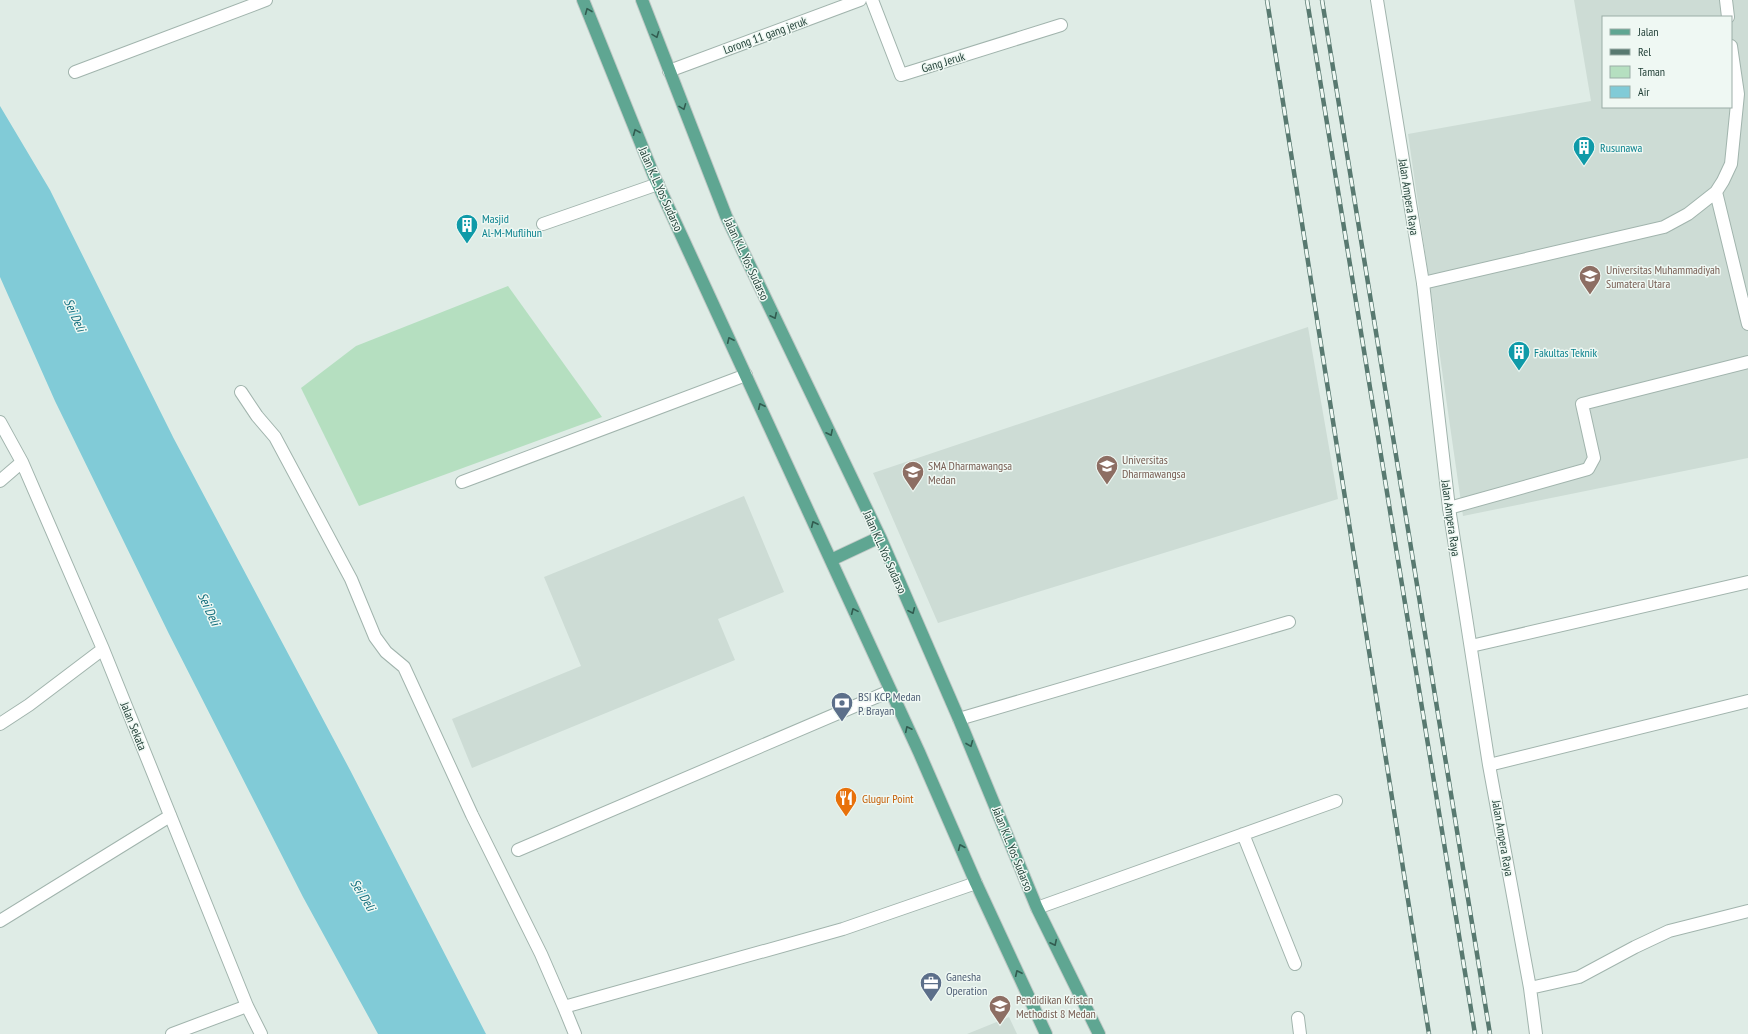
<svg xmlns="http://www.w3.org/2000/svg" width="1748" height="1034" font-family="'PT Sans Narrow',sans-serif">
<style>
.built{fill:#cddcd5;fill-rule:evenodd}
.green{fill:#b5dfc0}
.water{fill:#81cbd7}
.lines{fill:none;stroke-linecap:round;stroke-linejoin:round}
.service-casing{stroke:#a1b4ad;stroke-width:14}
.minor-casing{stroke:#a1b4ad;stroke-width:14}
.primary-casing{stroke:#c0c9c6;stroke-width:14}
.service{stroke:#fff;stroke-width:12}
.minor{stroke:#fff;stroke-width:12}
.primary{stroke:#5fa692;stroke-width:12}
.rail-casing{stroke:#587970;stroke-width:4.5}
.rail{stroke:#eff8f3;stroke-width:3;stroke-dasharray:9;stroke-linecap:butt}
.oneway{stroke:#325c50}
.labels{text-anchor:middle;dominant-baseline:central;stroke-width:3;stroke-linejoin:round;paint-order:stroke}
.street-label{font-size:12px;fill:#1e3d34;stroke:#eff8f3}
.culture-label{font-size:12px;fill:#0d838f;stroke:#eff8f3;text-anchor:start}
.education-label{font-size:12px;fill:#785e54;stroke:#eff8f3;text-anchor:start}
.service-label{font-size:12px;fill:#4e5e75;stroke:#eff8f3;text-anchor:start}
.food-label{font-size:12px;fill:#c56008;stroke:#eff8f3;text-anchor:start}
.water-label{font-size:13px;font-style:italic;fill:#136f7e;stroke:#eff8f3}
</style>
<rect width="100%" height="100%" fill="#dfece6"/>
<!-- built -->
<path class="built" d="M1574 0H1748V458L1463 516 1408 134 1591 101ZM1603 17H1731V107H1603Z
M1308 327 1338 499 938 623 873 473Z
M744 496 784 592 718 619 735 660 472 768 452 719 581 666 544 577Z
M1009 1017 1017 1034H967Z"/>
<!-- green -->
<path class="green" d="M508 286 602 417 359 506 301 388 356 346Z"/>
<!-- water -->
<path class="water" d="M0 106 50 190 174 439 350 770 486 1034H378L303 897 169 634 55 401 0 277Z"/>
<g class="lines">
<!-- service casing -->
<g class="service-casing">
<path id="service" d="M1726 0 1728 17
M1716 192 1748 324
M543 224 658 184
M1423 283 1664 227 1688 214 1716 192 1723 181 1731 164 1738 94 1731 46
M462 482 746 375
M1449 508 1588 469 1594 458 1582 404 1748 362
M0 921 170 816
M1298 1018 1300 1034"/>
</g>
<!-- minor casing -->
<g class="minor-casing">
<path id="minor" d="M872 0 901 75 1061 25
M1377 0 1423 283 1449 508 1489 765 1530 988 1536 1034
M669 71 860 0
M75 72 266 0
M241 392 257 416 275 437 351 579 375 637 386 652 404 667 472 815 541 954 564 1007
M0 422 22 462 103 649 247 1006 261 1034
M0 481 22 462
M1471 646 1748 582
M959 719 1289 622
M0 724 29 705 103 649
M1489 765 1748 701
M1243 834 1295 964
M518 850 890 691
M1037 908 1336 801
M1530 988 1579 977 1635 947 1669 931 1748 911
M172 1034 247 1006
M575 1034 564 1007 843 929 976 883"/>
</g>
<!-- primary casing -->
<g class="primary-casing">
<path id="primary" d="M583 0 654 176 919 752 976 883 1046 1034
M642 0 726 216 880 537 959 719 1037 908 1099 1034
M831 560 880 537"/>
</g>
<!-- service -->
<use href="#service" class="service"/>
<!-- minor -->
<use href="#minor" class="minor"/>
<!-- primary -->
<use href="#primary" class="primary"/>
<!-- rail casing -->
<g class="rail-casing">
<path id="rail" d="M1267 0 1429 1034
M1307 0 1475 1034
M1322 0 1490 1034"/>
</g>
<!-- rail -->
<use href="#rail" class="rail"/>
</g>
<!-- one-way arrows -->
<defs><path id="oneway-chevron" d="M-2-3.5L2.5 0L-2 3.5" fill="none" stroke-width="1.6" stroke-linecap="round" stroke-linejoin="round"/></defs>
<g class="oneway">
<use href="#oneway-chevron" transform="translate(588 11) rotate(-112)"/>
<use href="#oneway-chevron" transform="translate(656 35) rotate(69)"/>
<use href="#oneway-chevron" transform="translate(683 107) rotate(69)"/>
<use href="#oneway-chevron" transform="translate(636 132) rotate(-112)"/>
<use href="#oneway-chevron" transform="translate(774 316) rotate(64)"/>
<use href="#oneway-chevron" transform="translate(730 340) rotate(-115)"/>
<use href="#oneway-chevron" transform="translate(761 406) rotate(-115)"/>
<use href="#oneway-chevron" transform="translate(830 433) rotate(64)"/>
<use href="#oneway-chevron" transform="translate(814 524) rotate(-115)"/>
<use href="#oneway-chevron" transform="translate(854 611) rotate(-114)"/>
<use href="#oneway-chevron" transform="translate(912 611) rotate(66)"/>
<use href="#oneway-chevron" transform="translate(908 729) rotate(-116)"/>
<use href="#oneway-chevron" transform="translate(970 744) rotate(68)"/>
<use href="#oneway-chevron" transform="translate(961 847) rotate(-113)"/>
<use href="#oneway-chevron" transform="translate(1054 943) rotate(64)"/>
<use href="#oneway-chevron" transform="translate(1018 973) rotate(-115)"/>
</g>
<!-- icons -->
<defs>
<g id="building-pin" transform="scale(1.15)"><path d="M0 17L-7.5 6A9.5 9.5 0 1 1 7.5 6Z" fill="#0f9aa8" stroke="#eff8f3"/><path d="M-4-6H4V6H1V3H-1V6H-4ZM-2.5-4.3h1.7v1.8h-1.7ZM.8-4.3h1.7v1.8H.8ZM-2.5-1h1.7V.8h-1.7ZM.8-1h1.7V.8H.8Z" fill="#fff"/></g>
<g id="university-pin" transform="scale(1.15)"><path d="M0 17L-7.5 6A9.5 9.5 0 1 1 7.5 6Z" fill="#8d6e63" stroke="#eff8f3"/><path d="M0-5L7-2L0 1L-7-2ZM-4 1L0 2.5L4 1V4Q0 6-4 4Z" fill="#fff"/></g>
<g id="school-pin" transform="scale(1.15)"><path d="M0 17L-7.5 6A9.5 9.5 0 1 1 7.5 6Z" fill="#8d6e63" stroke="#eff8f3"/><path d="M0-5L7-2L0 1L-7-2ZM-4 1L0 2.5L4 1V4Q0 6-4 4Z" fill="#fff"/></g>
<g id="bank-pin" transform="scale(1.15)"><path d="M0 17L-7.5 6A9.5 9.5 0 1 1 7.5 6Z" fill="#5c6f8a" stroke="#eff8f3"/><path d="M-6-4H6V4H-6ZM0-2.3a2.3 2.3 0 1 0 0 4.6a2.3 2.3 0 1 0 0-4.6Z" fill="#fff"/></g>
<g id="restaurant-pin" transform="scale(1.15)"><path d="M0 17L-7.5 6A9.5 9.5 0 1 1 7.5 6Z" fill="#e8710a" stroke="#eff8f3"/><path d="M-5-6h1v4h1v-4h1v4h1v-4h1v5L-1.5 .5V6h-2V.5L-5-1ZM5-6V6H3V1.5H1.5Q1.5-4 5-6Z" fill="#fff"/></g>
<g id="office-pin" transform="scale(1.15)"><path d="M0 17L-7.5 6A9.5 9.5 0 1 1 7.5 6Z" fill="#5c6f8a" stroke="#eff8f3"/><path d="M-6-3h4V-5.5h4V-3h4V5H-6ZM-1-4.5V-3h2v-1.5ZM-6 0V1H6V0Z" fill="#fff"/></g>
</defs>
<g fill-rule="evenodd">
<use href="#building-pin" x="1584" y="147"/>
<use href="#building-pin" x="467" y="225"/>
<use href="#university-pin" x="1590" y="276"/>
<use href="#building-pin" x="1519" y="352"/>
<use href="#university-pin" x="1107" y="466"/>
<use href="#school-pin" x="913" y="472"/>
<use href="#bank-pin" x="842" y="703"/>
<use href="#restaurant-pin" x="846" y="798"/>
<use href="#office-pin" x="931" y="983"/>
<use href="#school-pin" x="1000" y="1006"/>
</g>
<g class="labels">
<!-- street labels -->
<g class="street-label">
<text transform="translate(765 35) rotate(-20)">Lorong 11 gang jeruk</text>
<text transform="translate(943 62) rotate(-17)">Gang Jeruk</text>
<text transform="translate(661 189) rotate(66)">Jalan K. L. Yos Sudarso</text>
<text transform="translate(1409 197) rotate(81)">Jalan Ampera Raya</text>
<text transform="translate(747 259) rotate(65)">Jalan K.L. Yos Sudarso</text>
<text transform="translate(1451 518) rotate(82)">Jalan Ampera Raya</text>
<text transform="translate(885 552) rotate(66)">Jalan K.L. Yos Sudarso</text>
<text transform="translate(134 726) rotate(68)">Jalan Sekata</text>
<text transform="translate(1503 838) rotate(80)">Jalan Ampera Raya</text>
<text transform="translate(1013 849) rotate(68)">Jalan K.L. Yos Sudarso</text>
</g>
<!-- culture labels -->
<g class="culture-label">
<text x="1600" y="147">Rusunawa</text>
<text x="482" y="218">Masjid<tspan x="482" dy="14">Al-M-Muflihun</tspan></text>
<text x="1534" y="352">Fakultas Teknik</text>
</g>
<!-- education labels -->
<g class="education-label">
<text x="1606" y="269">Universitas Muhammadiyah<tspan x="1606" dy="14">Sumatera Utara</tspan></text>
<text x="1122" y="459">Universitas<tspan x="1122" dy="14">Dharmawangsa</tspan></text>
<text x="928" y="465">SMA Dharmawangsa<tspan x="928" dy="14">Medan</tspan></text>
<text x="1016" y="999">Pendidikan Kristen<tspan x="1016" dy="14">Methodist 8 Medan</tspan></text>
</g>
<!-- service labels -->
<g class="service-label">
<text x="858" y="696">BSI KCP Medan<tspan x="858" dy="14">P. Brayan</tspan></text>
<text x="946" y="976">Ganesha<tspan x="946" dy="14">Operation</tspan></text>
</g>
<!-- food labels -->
<g class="food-label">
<text x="862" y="798">Glugur Point</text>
</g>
<!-- water labels -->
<g class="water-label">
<text transform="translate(75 315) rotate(66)">Sei Deli</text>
<text transform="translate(209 609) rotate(65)">Sei Deli</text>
<text transform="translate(363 895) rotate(58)">Sei Deli</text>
</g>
</g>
<!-- legend -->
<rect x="1602" y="16" width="130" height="92" fill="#eff8f3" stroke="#9bada7"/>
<rect x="1610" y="29" width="20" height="6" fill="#5fa692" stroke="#9bada7"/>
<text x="1638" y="36" font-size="12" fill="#1e3d34">Jalan</text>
<rect x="1610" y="49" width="20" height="6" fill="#587970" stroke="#9bada7"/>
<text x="1638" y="56" font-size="12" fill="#1e3d34">Rel</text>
<rect x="1610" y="66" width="20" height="12" fill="#b5dfc0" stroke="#9bada7"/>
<text x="1638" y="76" font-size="12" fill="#1e3d34">Taman</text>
<rect x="1610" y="86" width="20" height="12" fill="#81cbd7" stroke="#9bada7"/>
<text x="1638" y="96" font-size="12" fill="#1e3d34">Air</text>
</svg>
